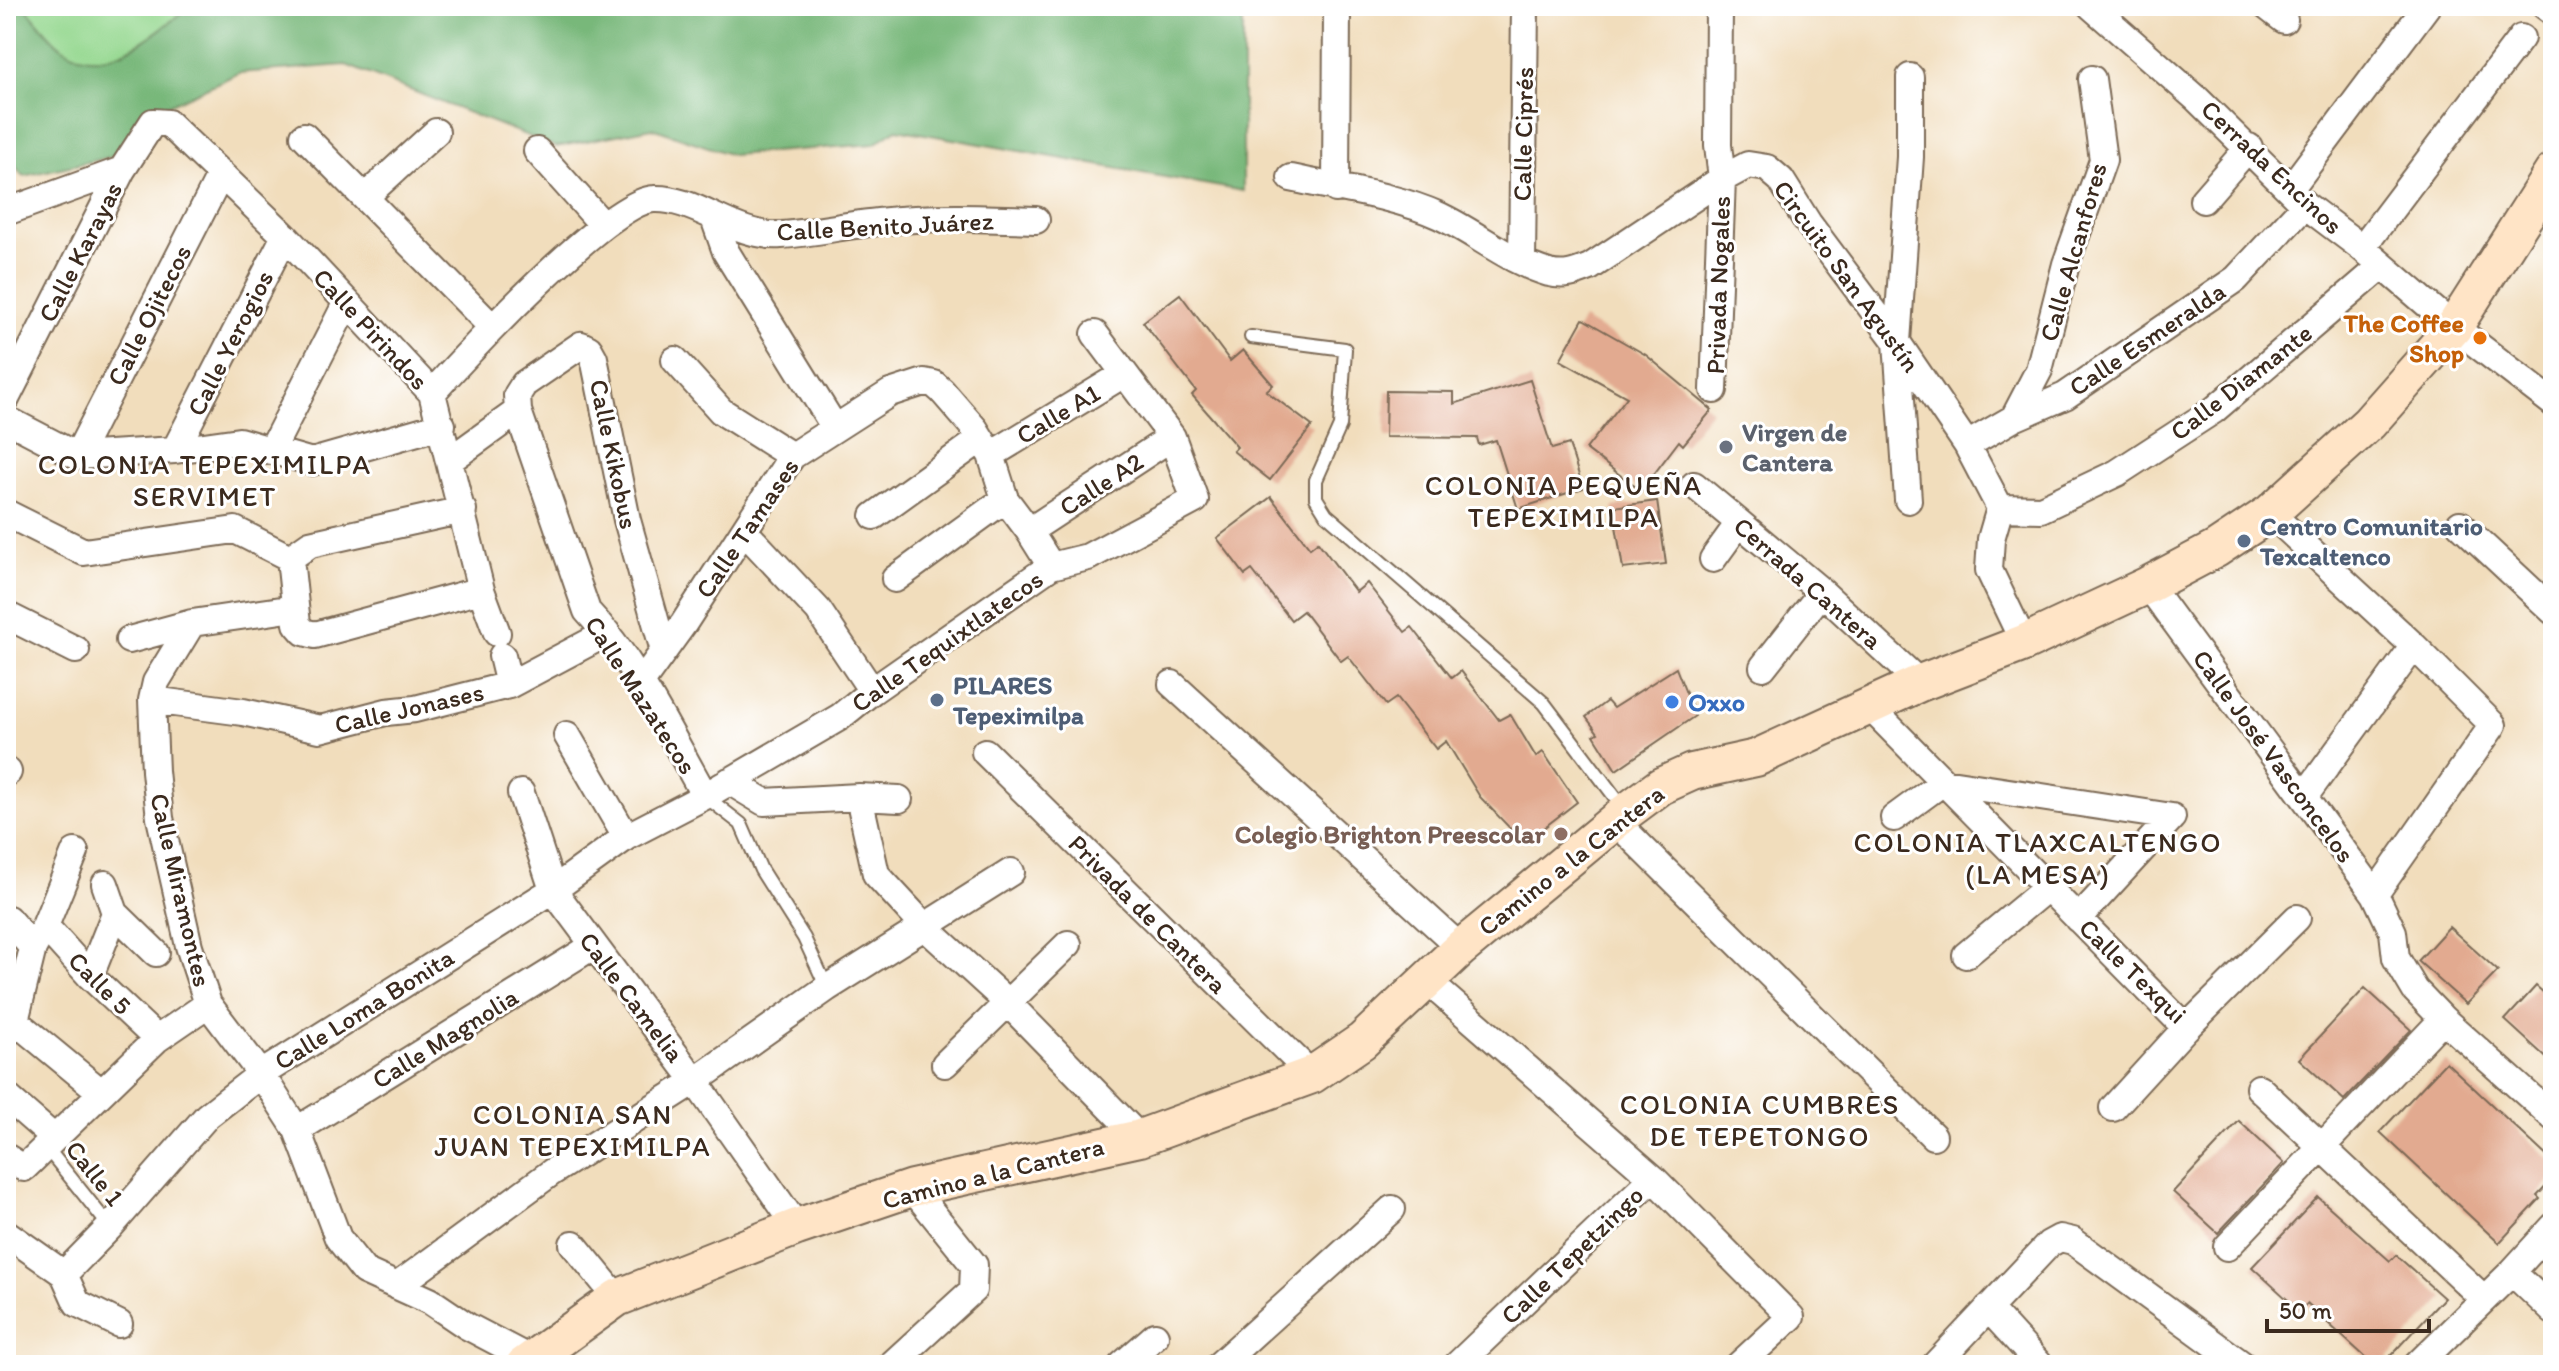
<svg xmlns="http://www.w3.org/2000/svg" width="2559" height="1371" font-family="Itim,sans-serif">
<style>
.green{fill:#95d890;stroke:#688157;stroke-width:2}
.forest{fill:#78b87a;stroke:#5a714c;stroke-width:2}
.building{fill:#e2aa90}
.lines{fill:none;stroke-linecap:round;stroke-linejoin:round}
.lane-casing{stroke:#7b6955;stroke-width:16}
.street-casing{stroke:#7b6955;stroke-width:30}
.secondary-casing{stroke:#7b6955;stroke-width:40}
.lane{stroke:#fff;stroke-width:12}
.street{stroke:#fff;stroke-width:26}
.secondary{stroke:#ffe4c6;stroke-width:36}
.food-dot{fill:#e8710a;stroke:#fff;stroke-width:3}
.worship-dot{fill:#6b7280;stroke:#fff;stroke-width:3}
.service-dot{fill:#5c6f8a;stroke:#fff;stroke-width:3}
.shop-dot{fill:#3f7fe0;stroke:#fff;stroke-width:3}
.education-dot{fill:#8d6e63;stroke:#fff;stroke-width:3}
.labels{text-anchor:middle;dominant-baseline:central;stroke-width:6;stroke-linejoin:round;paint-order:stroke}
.street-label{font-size:26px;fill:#3b2a1e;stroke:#fff}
.food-label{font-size:26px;font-weight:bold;fill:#c56008;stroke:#fff;text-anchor:end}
.worship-label{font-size:26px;font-weight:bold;fill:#5b616d;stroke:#fff;text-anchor:start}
.service-label{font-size:26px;font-weight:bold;fill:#4e5e75;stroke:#fff;text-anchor:start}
.shop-label{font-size:26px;font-weight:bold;fill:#366cbe;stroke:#fff;text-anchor:start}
.education-label{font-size:26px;font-weight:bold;fill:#785e54;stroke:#fff;text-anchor:end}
.neighbourhood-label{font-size:28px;letter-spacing:2px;fill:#3b2a1e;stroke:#fff}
</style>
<rect width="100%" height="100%" fill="#fff"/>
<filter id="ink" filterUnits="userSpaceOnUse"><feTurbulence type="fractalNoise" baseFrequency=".0125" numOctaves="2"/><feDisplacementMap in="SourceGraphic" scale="16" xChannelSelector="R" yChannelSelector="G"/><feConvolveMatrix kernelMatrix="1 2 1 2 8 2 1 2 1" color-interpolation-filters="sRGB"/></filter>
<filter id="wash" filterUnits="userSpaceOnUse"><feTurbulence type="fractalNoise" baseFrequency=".006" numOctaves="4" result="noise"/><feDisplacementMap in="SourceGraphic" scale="32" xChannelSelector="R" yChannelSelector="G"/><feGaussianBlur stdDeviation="1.8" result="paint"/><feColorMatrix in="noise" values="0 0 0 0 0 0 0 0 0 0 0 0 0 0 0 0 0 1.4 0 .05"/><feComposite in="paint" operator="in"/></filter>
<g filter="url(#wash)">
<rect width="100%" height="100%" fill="#f1ddbc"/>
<!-- green -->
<path class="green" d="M24 6H186L181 14C147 38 106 77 63 48 49 38 36 19 24 6Z"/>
<!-- forest -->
<path class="forest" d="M6 6H24C36 19 49 38 63 48 106 77 147 38 181 14L186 6H1243V191L897 129 874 144 732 155 652 128 556 147 346 65 239 73 164 107 120 155 24 176 11 162 6 163Z"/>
<g id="blocks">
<!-- building -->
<path class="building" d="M1180 294 1230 361 1243 350 1273 385 1266 391 1312 426 1270 480 1233 451 1237 447 1192 395 1196 391 1143 322Z
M1583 319 1646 355 1712 410 1683 445 1679 441 1641 491 1586 449 1627 397 1560 360Z
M1530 380 1552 449 1569 444 1583 488 1518 509 1496 440 1479 445 1477 438 1385 437 1386 391 1454 392V404Z
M1271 497 1310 548 1318 542 1356 592 1367 583 1405 632 1412 627 1452 678 1461 671 1499 720 1510 714 1536 757 1543 752 1577 802 1524 843 1480 797 1446 741 1436 749 1396 698 1386 705 1348 656 1341 661 1303 611 1291 620 1252 570 1245 575 1217 538Z
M1657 501 1666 564 1623 569 1613 507Z
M1676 668 1695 716 1616 770 1594 735 1598 733 1586 717 1607 701 1613 708Z
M2449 927 2498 971 2466 1004 2418 961Z
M2536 986 2553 1001V1064L2505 1020Z
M2365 988 2411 1030 2344 1100 2299 1059Z
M2446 1062 2553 1162V1179L2537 1196 2540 1199 2499 1243 2380 1132Z
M2239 1121 2284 1163 2218 1233 2173 1192Z
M2318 1197 2390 1261 2396 1255 2444 1298 2382 1365H2374L2307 1304 2300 1311 2252 1267Z"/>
</g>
</g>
<g filter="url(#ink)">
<use href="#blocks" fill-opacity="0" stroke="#7b6955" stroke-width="2"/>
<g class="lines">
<!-- lane casing -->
<g class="lane-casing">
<path id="lane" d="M1251 337 1345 349 1340 426 1316 480V498L1326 514 1544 703 1624 809
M705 796 741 824 761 870 804 938 827 988
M46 1147 110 1227"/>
</g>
<!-- street casing -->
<g class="street-casing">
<path id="street" d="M2091 6 2197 99 2305 205 2362 248 2454 327 2553 403
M2266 6 2284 20
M2545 6 2553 12
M304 136 492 327
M537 151 603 225
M1291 178C1340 189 1394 195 1440 216 1476 233 1510 262 1549 273 1565 277 1575 273 1590 267L1722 179 1748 165 1767 168 1781 180 1808 223 1897 342 1967 445 2000 508 1991 539 1989 570 2024 643
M1336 189 1337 6
M2290 189 2427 6
M365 197 436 132
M2203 200 2249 147
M6 212 122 170
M714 218 726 252 835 428
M2362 248 2521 38
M1522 261 1525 6
M675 360 721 411 792 456
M1714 390 1722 179 1718 145 1719 6
M432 393C466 355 609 200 654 199 696 197 734 238 781 235 814 233 846 225 878 222 930 216 983 218 1036 220
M6 399 122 170 153 122 168 123 285 236 432 393 481 590 497 633
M2014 418 2039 370 2066 264 2103 160 2092 79
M6 419 77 456 175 450 239 441 312 462 442 425
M1967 445 2014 418 2065 396 2236 279 2305 205
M175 450 285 236
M271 451 347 302
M991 455 1124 374
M77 456 221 174
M450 460 518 411
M1694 485 1822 592 1920 683
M1908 500 1897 342 1910 157V77
M2000 508 2041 509 2117 473 2214 410 2382 266
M6 513 84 552 235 530 290 558
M2270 513 2414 646 2493 725 2375 894
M874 516 981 439
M2460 524 2553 611
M1029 531 1172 437
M745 532 818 610 872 691
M290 558 297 624 304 632 315 635 481 590
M290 558 310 544 463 510
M1713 559 1739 523
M895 579 1005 499
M2148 585 2375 894 2393 932 2396 958 2415 990 2443 1019 2227 1247
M6 615 76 650
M192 623 156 682 152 700 155 771 160 818 189 946 208 1004 261 1074 297 1130 338 1238 364 1271 430 1301 467 1326 530 1359
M129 640 192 623 295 608
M664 651 627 520 594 358 589 349 581 345 524 384 517 395 518 411 587 611C637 664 669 733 705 796
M502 656 509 685
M1763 667 1822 592
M640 684 684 623 792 456 890 393 924 382 934 384 942 391 975 429 991 455 1005 499 1029 531 1051 566
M1172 684 1461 948
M152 700 243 712 320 729 386 712 415 709 509 685 607 633
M1870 707 2186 1028
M567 735 626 837
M985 752 1312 1075
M6 771 8 772
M729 781 764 802 859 797 899 799
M521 793 553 890 695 1081 797 1227
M859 797 876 874 925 927 1008 1003 1140 1138
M2304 797 2414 646
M1894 818 1943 782 2172 817
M1615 821 1933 1136
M105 884 115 913 156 953
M8 919 33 948
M2078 919 2172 817
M45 926 90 976 157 1039
M1966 955 2047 888
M90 976 115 913
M1426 980 1653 1178 1791 1317 1739 1365
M2443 1019 2553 1117
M15 1021 101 1092
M6 1034 15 1021 33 948 45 926 75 852
M945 1064 1068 944
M2259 1088 2484 1299
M6 1096 54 1138
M2113 1108 2186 1028 2297 918
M297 1130 593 946
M6 1157 24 1168 157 1039 208 1004
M6 1233 64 1274 77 1303 119 1324
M573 1244 617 1298
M2512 1272 2553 1311
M64 1274 110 1227 207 1116 261 1074 553 890 626 837 705 796 840 717 872 691 1051 566 1088 557 1195 500 1172 437 1095 334
M397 1286 552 1172 695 1081 827 988 1011 872
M1988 1308 2040 1365
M891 1365 973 1290 974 1265 912 1188
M1122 1365 1155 1336
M1219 1365 1392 1209
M1457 1365 1653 1178
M1935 1365 2049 1244 2060 1238 2073 1241 2243 1365
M2417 1365 2512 1272 2553 1227"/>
</g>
<!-- secondary casing -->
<g class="secondary-casing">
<path id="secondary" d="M524 1365 617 1298 797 1227 912 1188 1140 1138 1312 1075 1362 1041 1461 948 1626 812 1661 786 1692 772 1756 758 1920 683 2024 643 2148 585 2216 549 2270 513 2369 423 2454 327 2553 172"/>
</g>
<!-- lane -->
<use href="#lane" class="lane"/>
<!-- street -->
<use href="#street" class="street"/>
<!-- secondary -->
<use href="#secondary" class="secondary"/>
</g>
</g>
<!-- markers -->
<circle class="food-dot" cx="2480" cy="338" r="8"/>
<circle class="worship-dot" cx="1726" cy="447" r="8"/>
<g class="service-dot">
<circle cx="2244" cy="541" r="8"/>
<circle cx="937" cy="700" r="8"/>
</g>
<circle class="shop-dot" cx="1672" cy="702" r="8"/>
<circle class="education-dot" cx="1561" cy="834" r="8"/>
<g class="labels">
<!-- street labels -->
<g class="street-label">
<text transform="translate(1523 134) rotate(-89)">Calle Ciprés</text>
<text transform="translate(2272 167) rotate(43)">Cerrada Encinos</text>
<text transform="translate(885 226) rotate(-3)">Calle Benito Juárez</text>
<text transform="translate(80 252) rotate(-63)">Calle Karayas</text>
<text transform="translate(2073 252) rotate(-74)">Calle Alcanfores</text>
<text transform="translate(1847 276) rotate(54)">Circuito San Agustín</text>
<text transform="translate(1718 285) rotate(-88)">Privada Nogales</text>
<text transform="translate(149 315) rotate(-63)">Calle Ojitecos</text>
<text transform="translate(371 329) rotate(47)">Calle Pirindos</text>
<text transform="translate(2147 339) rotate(-34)">Calle Esmeralda</text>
<text transform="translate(230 343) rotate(-63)">Calle Yerogios</text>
<text transform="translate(2241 382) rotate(-38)">Calle Diamante</text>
<text transform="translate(1058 414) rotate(-31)">Calle A1</text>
<text transform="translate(614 454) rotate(78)">Calle Kikobus</text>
<text transform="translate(1101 484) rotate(-33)">Calle A2</text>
<text transform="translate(747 528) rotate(-56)">Calle Tamases</text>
<text transform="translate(1808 583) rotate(41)">Cerrada Cantera</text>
<text transform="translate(947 641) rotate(-35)">Calle Tequixtlatecos</text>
<text transform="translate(641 695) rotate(57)">Calle Mazatecos</text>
<text transform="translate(409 708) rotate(-13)">Calle Jonases</text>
<text transform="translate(2274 756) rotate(54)">Calle José Vasconcelos</text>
<text transform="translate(1571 860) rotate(-38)">Camino a la Cantera</text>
<text transform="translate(181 890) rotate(77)">Calle Miramontes</text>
<text transform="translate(1148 914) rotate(45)">Privada de Cantera</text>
<text transform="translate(2133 971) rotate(44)">Calle Texqui</text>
<text transform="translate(100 983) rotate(45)">Calle 5</text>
<text transform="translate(632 997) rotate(53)">Calle Camelia</text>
<text transform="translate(364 1009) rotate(-32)">Calle Loma Bonita</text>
<text transform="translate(445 1038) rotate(-32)">Calle Magnolia</text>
<text transform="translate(95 1173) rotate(51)">Calle 1</text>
<text transform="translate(993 1173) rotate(-14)">Camino a la Cantera</text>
<text transform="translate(1572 1255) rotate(-44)">Calle Tepetzingo</text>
</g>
<!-- food labels -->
<g class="food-label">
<text x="2464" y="323">The Coffee<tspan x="2464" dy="30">Shop</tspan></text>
</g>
<!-- worship labels -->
<g class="worship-label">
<text x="1742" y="432">Virgen de<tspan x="1742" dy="30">Cantera</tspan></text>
</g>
<!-- service labels -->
<g class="service-label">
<text x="2260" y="526">Centro Comunitario<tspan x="2260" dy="30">Texcaltenco</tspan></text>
<text x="953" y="685">PILARES<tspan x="953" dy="30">Tepeximilpa</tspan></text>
</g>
<!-- shop labels -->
<g class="shop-label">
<text x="1688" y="702">Oxxo</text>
</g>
<!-- education labels -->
<g class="education-label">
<text x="1545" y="834">Colegio Brighton Preescolar</text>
</g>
<!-- neighbourhood labels -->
<g class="neighbourhood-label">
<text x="205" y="464">COLONIA TEPEXIMILPA<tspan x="205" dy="32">SERVIMET</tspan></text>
<text x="1564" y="485">COLONIA PEQUEÑA<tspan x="1564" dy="32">TEPEXIMILPA</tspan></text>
<text x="2038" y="842">COLONIA TLAXCALTENGO<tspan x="2038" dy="32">(LA MESA)</tspan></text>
<text x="1760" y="1104">COLONIA CUMBRES<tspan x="1760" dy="32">DE TEPETONGO</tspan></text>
<text x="573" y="1114">COLONIA SAN<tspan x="573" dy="32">JUAN TEPEXIMILPA</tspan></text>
</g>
</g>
<!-- margin -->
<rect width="2559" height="1371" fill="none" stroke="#fff" stroke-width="32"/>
<!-- scale -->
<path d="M2267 1319v12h162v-12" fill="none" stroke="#3b2a1e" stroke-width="4"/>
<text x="2279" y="1319" font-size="24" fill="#3b2a1e" stroke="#ffffff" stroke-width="6" paint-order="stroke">50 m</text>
</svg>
